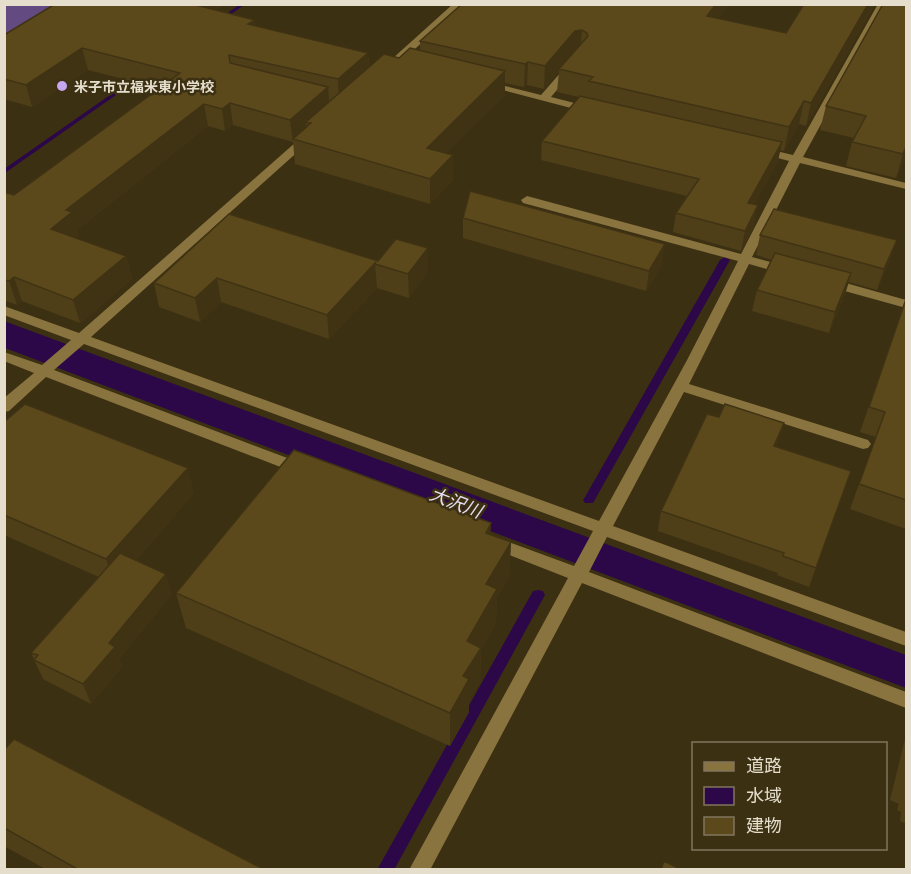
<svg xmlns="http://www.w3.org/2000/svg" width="911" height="874" font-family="'Noto Sans','Noto Sans JP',sans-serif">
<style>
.green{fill:#634a81}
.water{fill:#2c0849}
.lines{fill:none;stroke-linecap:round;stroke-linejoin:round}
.stream{fill:#2c0849;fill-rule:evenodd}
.minor{fill:#89733e;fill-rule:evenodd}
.wall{fill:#4e3f18}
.shaded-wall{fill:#403314}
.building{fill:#5b491c;stroke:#403314;stroke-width:1.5}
.poi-dot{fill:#c7a6ef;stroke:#3c3013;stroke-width:2}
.labels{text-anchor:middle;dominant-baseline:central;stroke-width:5;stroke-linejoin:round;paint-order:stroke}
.far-poi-label{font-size:14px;font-weight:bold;fill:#e5decd;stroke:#3c3013;text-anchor:start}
.water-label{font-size:18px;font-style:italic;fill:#e5dcf0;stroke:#3c3013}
</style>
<rect width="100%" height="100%" fill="#3c3013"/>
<!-- green -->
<path class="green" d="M4 5H90L5 51Z"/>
<!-- water -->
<path class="water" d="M239 5H244L5 173 4 169Z
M4 321 906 655V688L5 348Z"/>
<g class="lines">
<!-- stream -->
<path class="stream" d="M725 257 730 260 593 503H585L583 500 585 497 720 260Z
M538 590 543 591 545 595 394 870H377L533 591Z"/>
<!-- minor -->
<path class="minor" d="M453 4H463L400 63H392V59Z
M878 4H887L803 157 906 183V189L800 163 752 257 793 268 794 271 788 275 749 264 689 384 868 440 871 444 868 448 863 449 684 392 613 526 906 632V646L607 537 589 572 906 692V708L582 583 430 870H409L568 578 486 546 484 542 486 538 492 536 498 538 574 566 593 531 84 344 54 370 306 465 309 469 306 473H296L46 377 9 411 4 412V398L34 373 4 361V352L42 365 71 340 4 315V306L79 333 304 135H312V139L91 337 599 521 686 362 738 261 523 203 521 200 527 196 741 254 789 161 755 152 753 150 759 147 793 155Z
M572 63 577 66 551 97 594 108V112L590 113 480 84 485 81 541 95 568 64Z
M828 278 906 300V308L823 285 822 282Z"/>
</g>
<!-- wall -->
<path class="wall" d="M55 4H225L217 10 255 20V26L368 53 369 67 420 51V41L462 4H729L718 19 786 33 875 4 806 126 799 124 784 151 780 150 778 161 754 204V225L741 251 673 232 676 213 687 196 541 160 542 141 579 97 557 92 559 71 544 89 527 85 524 87 505 83V95L446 153 453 155V180L430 204 295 164 293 142 233 125 225 131 208 126 77 230 79 235 76 238 126 256 132 279 80 323 22 301 17 305 4 300V192L14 195 159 88 88 70 32 107 4 99V35Z
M883 4 906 154 896 178 846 166 852 142 854 138 820 130 826 106Z
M463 218 662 265 646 291 463 238Z
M760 235 890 260 877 290 849 282 845 294 829 333 752 311 757 290 772 260 756 255Z
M428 248V272L409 298 377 288 329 339 221 302 200 322 159 307 154 283 378 261Z
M906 299V529L850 509 876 437 860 432Z
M719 417 784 423 776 447 851 471 809 587 777 575 778 573 658 531 661 511Z
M4 422 194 493 136 560 172 594 119 659 122 667 91 704 43 679 31 653 99 577 4 535Z
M491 534 511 542 509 577 497 597 496 623 481 650 480 682 469 700V712L450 746 186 628 176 593Z
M906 735V824L900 821 901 812 897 810 899 804 890 800Z
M4 750 265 870H47L4 846Z"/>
<!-- shaded-wall -->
<path class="shaded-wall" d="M197 4H225L210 15 199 26Z
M716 4H729L704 38 707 16Z
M868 4H875L806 126 811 103Z
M255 20 257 40 248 24Z
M582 30 580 52 559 69V71L544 89 545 66 575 31Z
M82 48 88 70 32 107 26 85Z
M368 53 369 74 339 101 338 79Z
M528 62 527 85 524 87 525 64Z
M505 71V95L427 173V148Z
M328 87 330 109 311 123 306 122 307 130 293 139V142L290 120Z
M804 101 799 124 784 151 789 127Z
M230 103 233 125 225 131 222 109Z
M204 104 208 126 77 230 79 235 58 252 51 229 66 210Z
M782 142 778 161 744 222 748 203Z
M906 147V154L896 178 903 154Z
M453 155V180L430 204V179Z
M758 205 754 225 741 251 745 231Z
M897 240 890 260 877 290 884 269Z
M665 244 662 265 646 291 649 271Z
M428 248V272L409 298 408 274Z
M126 256 132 279 80 323 73 300Z
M376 262 375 264 377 288 329 339 327 315Z
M851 273 845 294 829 333 835 312Z
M14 277 22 301 17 305 9 281Z
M217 278 221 302 200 322 195 298Z
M784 423 778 442 768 465 774 446Z
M188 468 194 493 115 584 106 559Z
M491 523 490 558 486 533Z
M511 542 509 577 497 597 496 623 481 650 480 682 469 700V712L450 746V713L463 676 467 641 486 584Z
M166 574 172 594 119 659 122 667 91 704 83 684 109 643Z"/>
<!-- building -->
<path class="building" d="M55 4H197L196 5 255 20 248 24 368 53 338 79 229 55 230 63 328 87 290 120 230 103 222 109 204 104 66 210 72 212 51 229 126 256 73 300 14 277 9 281 4 280V192L14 195 180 73 82 48 26 85 4 79V35Z
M462 4H716L707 16 786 33 804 4H868L811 103 804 101 789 127 589 81 593 77 559 69 588 36 587 33 582 30 575 31 545 66 528 62 525 64 420 41Z
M883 4H906V147L903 154 852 142 866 116 826 106Z
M410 48 505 71 427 148 453 155 430 179 293 139 311 123 306 122 384 54 399 58Z
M580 96 782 142 748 203 758 205 745 231 676 213 699 179 542 141Z
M470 191 665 244 649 271 463 218Z
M774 209 897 240 884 269 760 235Z
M229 214 378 261 396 239 428 248 408 274 375 264 376 262 327 315 217 278 195 298 154 283Z
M775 253 851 273 835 312 757 290Z
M906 299V500L859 484 885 412 869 407Z
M25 404 188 468 106 559 4 515V422Z
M725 404 784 423 774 446 851 471 816 568 783 556 784 553 661 511 707 414 719 417Z
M294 450 491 523 486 533 511 542 486 584 497 589 467 641 481 648 463 676 469 679 450 713 176 593Z
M120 553 166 574 109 643 115 647 83 684 34 660 38 655 31 653Z
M14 739 265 870H79L4 828V750Z
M664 861 682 870H661Z"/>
<!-- markers -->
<circle class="poi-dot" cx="62" cy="86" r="6"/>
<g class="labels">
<!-- far-poi labels -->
<g class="far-poi-label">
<text x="74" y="86">米子市立福米東小学校</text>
</g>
<!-- water labels -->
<g class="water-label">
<text transform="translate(456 502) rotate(21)">大沢川</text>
</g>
</g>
<!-- border -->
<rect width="911" height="874" fill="none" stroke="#e5decd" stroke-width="12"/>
<!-- legend -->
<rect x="692" y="742" width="195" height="108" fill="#3c3013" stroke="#80765d" stroke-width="1.5"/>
<rect x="704" y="762" width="30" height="9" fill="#89733e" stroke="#80765d" stroke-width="1.5"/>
<text x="746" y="772" font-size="18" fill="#e5decd">道路</text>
<rect x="704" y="787" width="30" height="18" fill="#2c0849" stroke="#80765d" stroke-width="1.5"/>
<text x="746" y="802" font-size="18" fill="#e5decd">水域</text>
<rect x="704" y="817" width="30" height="18" fill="#5b491c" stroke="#80765d" stroke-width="1.5"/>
<text x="746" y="832" font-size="18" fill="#e5decd">建物</text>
</svg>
